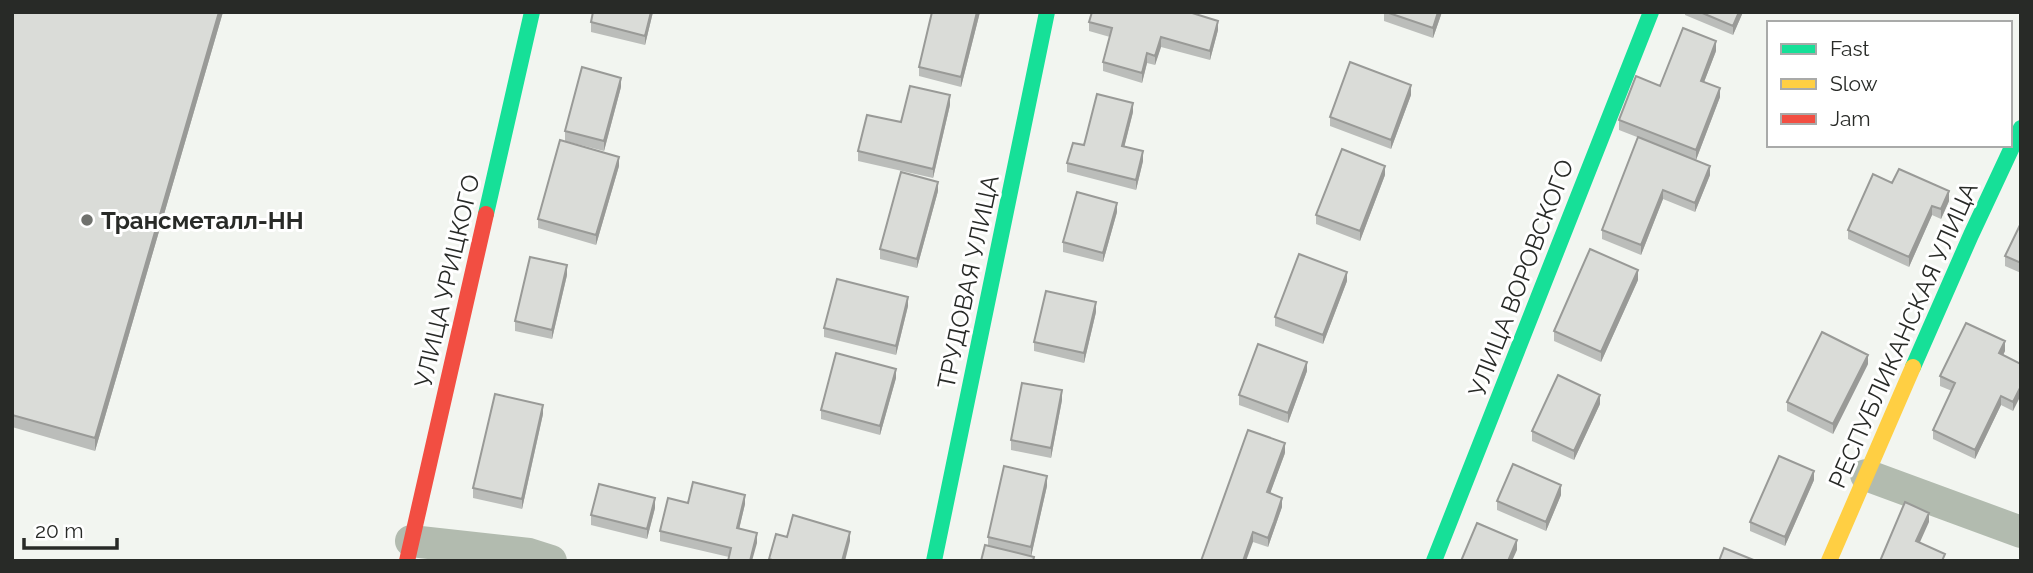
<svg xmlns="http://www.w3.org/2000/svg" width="2033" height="573" font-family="Raleway,sans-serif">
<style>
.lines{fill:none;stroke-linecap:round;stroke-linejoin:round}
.street{stroke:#b2bbaf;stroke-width:32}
.fast{stroke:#16e098;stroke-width:16}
.slow{stroke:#ffcf43;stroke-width:16}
.jam{stroke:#f24e42;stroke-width:16}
.wall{fill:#bbbdba}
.shaded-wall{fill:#999a97}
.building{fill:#dadcd8;stroke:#999a97;stroke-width:2}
.poi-dot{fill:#6f716d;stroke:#fff;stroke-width:2.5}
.labels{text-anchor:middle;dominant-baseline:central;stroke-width:6;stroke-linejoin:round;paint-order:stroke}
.poi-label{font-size:24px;font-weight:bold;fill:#282a27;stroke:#fff;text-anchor:start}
.street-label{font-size:24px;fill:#282a27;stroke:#fff}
</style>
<rect width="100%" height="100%" fill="#f2f5f0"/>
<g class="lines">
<!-- street -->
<path class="street" d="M1866 475 2021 532
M411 541 529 554 551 561"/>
<!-- fast -->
<path class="fast" d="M486 214 532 12
M1913 367 1971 235 2021 128
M934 561 1047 12
M1434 561 1651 12"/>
<!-- slow -->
<path class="slow" d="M1829 561 1913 367"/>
<!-- jam -->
<path class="jam" d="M407 561 486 214"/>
</g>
<!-- wall -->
<path class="wall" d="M12 12H223L95 451 12 427Z
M653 12 645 45 591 32V22Z
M980 12 961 87 919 76V67Z
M1384 12H1442L1433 38 1384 21Z
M1685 12H1743L1733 35 1685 15Z
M1089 22 1218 30 1210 60 1161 47 1155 65 1147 63 1142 83 1103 71V62L1110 37 1089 31Z
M1716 51 1704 82 1720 97 1696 160 1619 130V120L1660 86Z
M621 87 604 151 565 141V131Z
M1411 95 1391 149 1330 126V117Z
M950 105 933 178 858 161V151L901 122Z
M1133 112 1124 147 1143 161 1136 190 1067 172V163L1084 145Z
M1638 137 1710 175 1695 212 1663 199 1641 255 1602 239V230Z
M619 166 596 245 538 228V219Z
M1385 175 1360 241 1316 224V215Z
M1892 183 1949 201 1941 219 1932 215 1909 267 1848 239V230Z
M938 191 917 268 880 259V249Z
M1117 212 1103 262 1063 252V242Z
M2021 223V273L2005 266V256Z
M567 275 552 339 515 331V321Z
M1638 280 1601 362 1554 341V331Z
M1347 281 1323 344 1275 326V317Z
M908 306 896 355 824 337V328Z
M1096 312 1084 363 1034 351V342Z
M2005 351 2003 355 2021 364 2013 411 2001 405 1975 459 1933 439V430L1952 391 1940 386V376Z
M1868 364 1833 434 1787 411V402Z
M1307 371 1288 423 1239 405V395Z
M896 378 880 435 821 419V410Z
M1062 400 1051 458 1011 450V440Z
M1600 404 1574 460 1532 441V431Z
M543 414 522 509 473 498V488Z
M1285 453 1270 493 1282 507 1268 547 1253 542 1201 561Z
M1814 480 1785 546 1750 531V522Z
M1047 486 1031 556 1034 561 988 545V537Z
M1561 495 1546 531 1497 510V501Z
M688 503 745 504 739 529 757 543 729 557 660 541V531Z
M655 508 647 539 591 525V515Z"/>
<!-- shaded-wall -->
<path class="shaded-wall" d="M219 12H223L95 451V438Z
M651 12H653L645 45V36Z
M977 12H980L961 87V77Z
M1438 12H1442L1433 38V28Z
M1739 12H1743L1733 35V26Z
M1218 21V30L1210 60V51Z
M1161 37V47L1155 65V56Z
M1716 41V51L1701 90V81Z
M1147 53V63L1142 83V73Z
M621 78V87L604 151V141Z
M1411 85V95L1391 149V140Z
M1720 88V97L1696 160V150Z
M950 95V105L933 178V169Z
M1133 103V112L1122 156V146Z
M1143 151V161L1136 190V180Z
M619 157V166L596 245V235Z
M1385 166V175L1360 241V231Z
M1710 166V175L1695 212V203Z
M938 182V191L917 268V259Z
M1663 190V199L1641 255V245Z
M1949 191V201L1941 219V209Z
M1117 203V212L1103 262V253Z
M1932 206V215L1909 267V257Z
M567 265V275L552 339V330Z
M1638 270V280L1601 362V352Z
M1347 272V281L1323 344V335Z
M908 297V306L896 355V346Z
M1096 302V312L1084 363V353Z
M2005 341V351L1999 363V353Z
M1868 355V364L1833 434V424Z
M1307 362V371L1288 423V413Z
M896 369V378L880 435V426Z
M2021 386V395L2013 411V402Z
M1062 390V400L1051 458V448Z
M1600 395V404L1574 460V451Z
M2001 396V405L1975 459V450Z
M543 405V414L522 509V499Z
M1285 443V453L1267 502V492Z
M1814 471V480L1785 546V537Z
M1047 476V486L1031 557V547Z
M1561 485V495L1546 531V522Z
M745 495V504L737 538V528Z
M655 498V508L647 539V529Z
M1282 498V507L1268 547V538Z
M1929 513V522L1916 551V541Z
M850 532V541L845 561H842Z
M1253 532V542L1246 561H1243Z
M757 533V543L752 561H750Z
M1517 540V550L1512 561H1508Z"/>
<!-- building -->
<path class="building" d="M12 12H219L95 438 12 415Z
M593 12H651L645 36 591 22Z
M932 12H977L961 77 919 67Z
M1092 12H1189L1218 21 1210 51 1161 37 1155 56 1147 53 1142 73 1103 62 1112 28 1089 22Z
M1386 12H1438L1433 28Z
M1700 12H1739L1733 26Z
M1683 28 1716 41 1701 81 1720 88 1696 150 1619 120 1636 76 1660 86Z
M1350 62 1411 85 1391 140 1330 117Z
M582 67 621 78 604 141 565 131Z
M910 86 950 95 933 169 858 151 867 115 901 122Z
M1097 94 1133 103 1122 146 1143 151 1136 180 1067 163 1073 143 1084 145Z
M1638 137 1710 166 1695 203 1663 190 1641 245 1602 230Z
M560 140 619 157 596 235 538 219Z
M1342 149 1385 166 1360 231 1316 215Z
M1899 169 1949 191 1941 209 1932 206 1909 257 1848 230 1873 174 1892 183Z
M901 172 938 182 917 259 880 249Z
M1077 192 1117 203 1103 253 1063 242Z
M2021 223V263L2005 256Z
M1590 249 1638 270 1601 352 1554 331Z
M1299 254 1347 272 1323 335 1275 317Z
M530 257 567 265 552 330 515 321Z
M837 279 908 297 896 346 824 328Z
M1046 291 1096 302 1084 353 1034 342Z
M1966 323 2005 341 1999 353 2021 364V386L2013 402 2001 396 1975 450 1933 430 1955 383 1940 376Z
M1822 332 1868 355 1833 424 1787 402Z
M1258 344 1307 362 1288 413 1239 395Z
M836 353 896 369 880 426 821 410Z
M1558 375 1600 395 1574 451 1532 431Z
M1022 383 1062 390 1051 448 1011 440Z
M495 394 543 405 522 499 473 488Z
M1248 430 1285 443 1267 492 1282 498 1274 522 1268 538 1253 532 1243 561H1201Z
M1779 456 1814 471 1785 537 1750 522Z
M1513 464 1561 485 1546 522 1497 501Z
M1004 466 1047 476 1031 547 988 537Z
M693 482 745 495 737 528 757 533 750 561H728L731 548 660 531 668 498 688 503Z
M599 484 655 498 647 529 591 515Z
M1905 502 1929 513 1916 541 1945 554 1942 561H1880Z
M793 515 850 532 842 561H775L769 559 776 534 787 537Z
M1477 523 1517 540 1508 561H1461Z
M985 545 1034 557 1033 561H981Z
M1724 548 1756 561H1719Z"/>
<!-- markers -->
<circle class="poi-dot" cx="87" cy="220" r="7"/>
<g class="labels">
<!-- poi labels -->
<g class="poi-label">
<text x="101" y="220">Трансметалл-НН</text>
</g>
<!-- street labels -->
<g class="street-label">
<text transform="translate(1521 278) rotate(-69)">УЛИЦА ВОРОВСКОГО</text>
<text transform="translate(447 281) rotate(-77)">УЛИЦА УРИЦКОГО</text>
<text transform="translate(968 282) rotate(-78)">ТРУДОВАЯ УЛИЦА</text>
<text transform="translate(1903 335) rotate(-66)">РЕСПУБЛИКАНСКАЯ УЛИЦА</text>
</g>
</g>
<!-- border -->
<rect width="2033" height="573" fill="none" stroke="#282a27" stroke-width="28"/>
<!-- legend -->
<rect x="1767" y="21" width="245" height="126" fill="#ffffff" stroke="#a9aaa9" stroke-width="2"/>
<rect x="1781" y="44" width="35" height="10" fill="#16e098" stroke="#a9aaa9" stroke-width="2"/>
<text x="1830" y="56" font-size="21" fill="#282a27">Fast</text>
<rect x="1781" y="79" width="35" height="10" fill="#ffcf43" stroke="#a9aaa9" stroke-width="2"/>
<text x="1830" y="91" font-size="21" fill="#282a27">Slow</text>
<rect x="1781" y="114" width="35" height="10" fill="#f24e42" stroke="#a9aaa9" stroke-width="2"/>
<text x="1830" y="126" font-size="21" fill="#282a27">Jam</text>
<!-- scale -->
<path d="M24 538v10h93v-10" fill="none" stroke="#282a27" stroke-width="3.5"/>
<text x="35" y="538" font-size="21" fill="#282a27" stroke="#ffffff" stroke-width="5" paint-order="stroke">20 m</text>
</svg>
